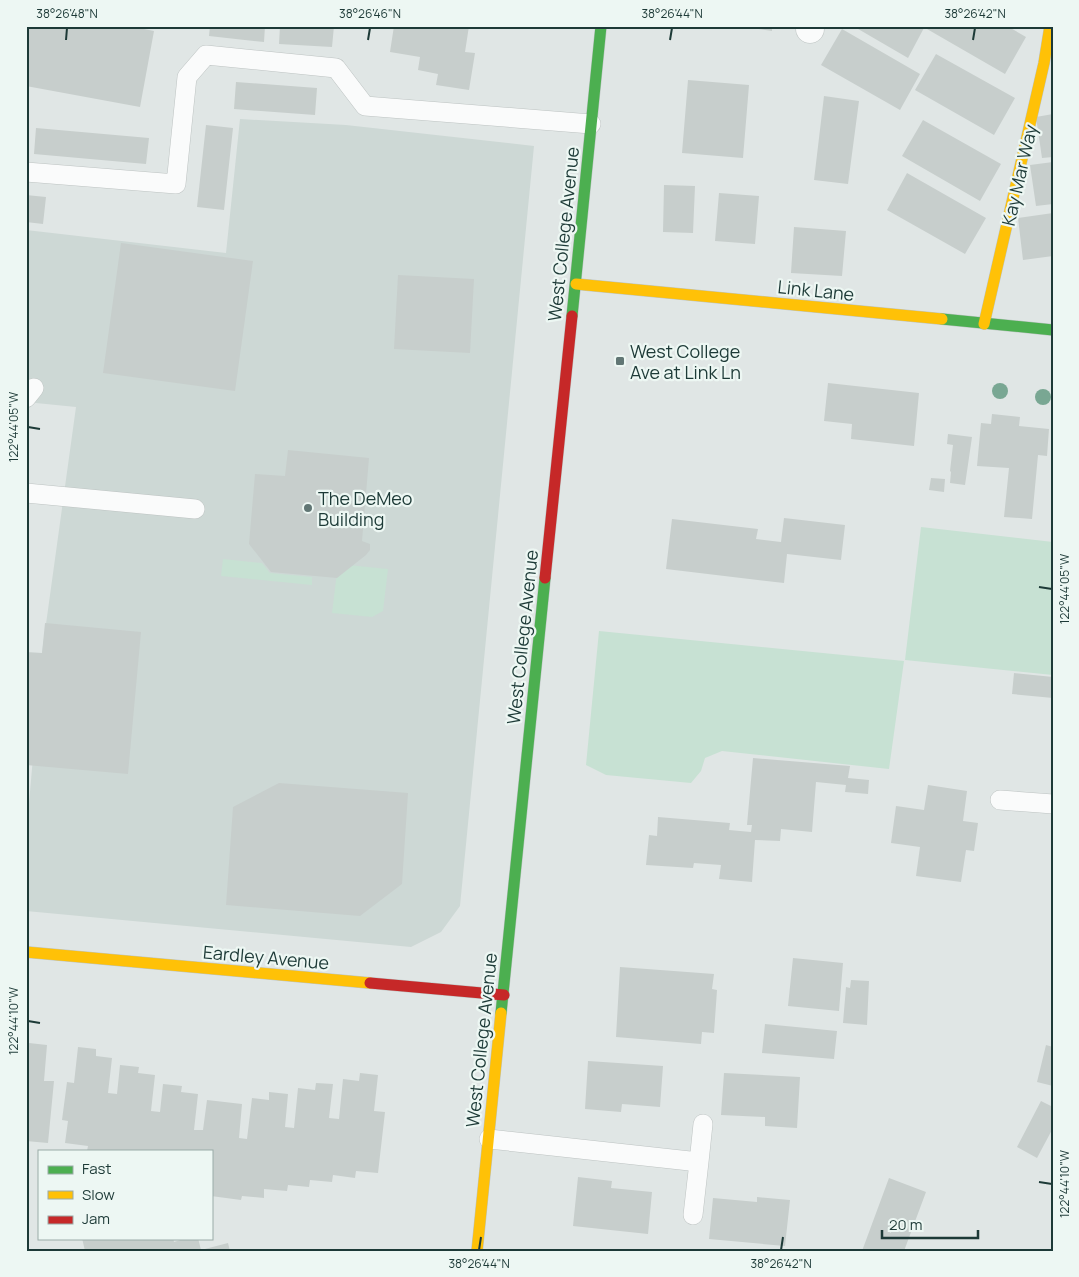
<svg xmlns="http://www.w3.org/2000/svg" width="1079" height="1277" font-family="Manrope,sans-serif">
<style>
.built{fill:#cdd8d5}
.green{fill:#c7e1d3}
.building{fill:#c7cecc}
.lines{fill:none;stroke-linecap:round;stroke-linejoin:round}
.lane-casing{stroke:#bdc3c2;stroke-width:20}
.street-casing{stroke:#bdc3c2;stroke-width:29}
.fast-casing{stroke:#bcc4c2;stroke-width:12}
.slow-casing{stroke:#bcc4c2;stroke-width:12}
.jam-casing{stroke:#bcc4c2;stroke-width:12}
.lane{stroke:#fafbfb;stroke-width:19}
.street{stroke:#fafbfb;stroke-width:28}
.fast{stroke:#4caf50;stroke-width:11}
.slow{stroke:#ffc107;stroke-width:11}
.jam{stroke:#c62828;stroke-width:11}
.tree{fill:#79a793}
.ticks{fill:none;stroke:#1d3a37;stroke-width:2}
.poi-dot{fill:#617674;stroke:#edf7f3;stroke-width:2}
.labels{text-anchor:middle;dominant-baseline:central;stroke-width:4.5;stroke-linejoin:round;paint-order:stroke}
.street-label{font-size:18px;fill:#1d3a37;stroke:#edf7f3}
.poi-label{font-size:18px;fill:#1d3a37;stroke:#edf7f3;text-anchor:start}
.neatline{fill:none;stroke:#1d3a37;stroke-width:2}
.ticks-label{font-size:12px;text-anchor:middle;fill:#1d3a37}
</style>
<rect width="100%" height="100%" fill="#e0e6e5"/>
<!-- built -->
<path class="built" d="M240 119 346 125 534 146 460 906 441 932 411 947 26 911V838L42 653 76 407 26 402V230L226 253Z"/>
<!-- green -->
<path class="green" d="M921 527 1053 542V675L905 660Z
M223 559 262 563 270 573 312 577V585L221 576Z
M338 564 388 569 383 611 372 617 332 613Z
M599 631 904 661 889 769 722 751 705 758 701 771 691 783 606 775 586 765Z"/>
<!-- building -->
<path class="building" d="M26 26H129L154 31 140 107 26 86Z
M210 26H265L264 42 209 36Z
M280 26H334L332 47 279 44Z
M394 26 427 28V26H469L465 52 475 53 469 90 436 85 438 74 418 70 420 57 390 52Z
M738 26H772V31Z
M853 26H925L908 58Z
M928 26H1007L1026 37 1005 74 927 29Z
M842 29 920 74 900 110 821 65Z
M936 54 1015 98 994 135 915 90Z
M688 80 749 85 743 158 682 153Z
M236 82 317 88 315 115 234 109Z
M824 96 859 101 848 184 814 180Z
M1053 114V157L1042 158 1036 117Z
M923 120 1001 164 980 201 902 156Z
M206 125 233 128 224 210 197 207Z
M36 128 149 138 146 164 34 154Z
M1053 162V204L1036 206 1030 165Z
M907 173 986 218 965 254 887 210Z
M664 185 695 186 693 233 663 232Z
M719 193 759 196 755 244 715 241Z
M26 195 46 197 43 224 26 222Z
M1053 213V256L1023 260 1018 218Z
M794 227 846 231 842 276 791 273Z
M121 243 253 261 235 391 103 373Z
M398 275 474 279 470 353 394 349Z
M828 383 919 393 914 446 851 439 852 424 824 421Z
M992 414 1020 417 1019 426 1049 429 1047 456 1038 455 1032 519 1004 517 1009 468 977 466 981 423 991 424Z
M948 434 972 437 965 485 950 483 951 472 950 471 953 445 947 444Z
M288 450 369 458 362 541 370 544V550L366 555 337 578 271 572 249 544 255 474 285 476Z
M931 478 945 479 944 492 929 490Z
M784 518 845 525 841 560 787 554 784 583 666 569 672 519 758 529 756 539 781 542Z
M45 623 141 632 128 774 26 765V652L42 653Z
M1014 673 1053 677V698L1012 694Z
M753 758 850 766 848 778 869 780 868 794 845 792 846 785 816 782 812 832 781 829 780 841 755 840 752 882 719 879 721 865 694 863 693 868 646 865 649 835 657 836 658 817 730 823 729 830 751 832 752 825H747Z
M279 783 408 793 402 884 360 916 226 905 233 807Z
M928 785 967 791 963 821 978 823 974 851 966 850 961 882 916 876 920 847 891 843 896 806 924 810Z
M793 958 843 963 839 1011 788 1006Z
M620 967 714 974 712 989 717 990 714 1033 702 1032 701 1044 616 1037Z
M851 980 869 981 867 1025 843 1023 846 987 850 988Z
M765 1024 837 1031 834 1059 762 1053Z
M29 1043 47 1045 44 1081H54L48 1143 26 1141V1051H29Z
M1046 1045 1053 1047V1086L1037 1082Z
M78 1047 96 1049V1056L112 1058 108 1093 117 1094 120 1065 139 1067 138 1073 155 1075 151 1111 160 1112 163 1084 182 1086 181 1092 198 1094 194 1130H203L207 1100 242 1104 239 1138 247 1139 252 1098 269 1100V1092L288 1094 285 1127 294 1128 298 1088 315 1090 316 1083 333 1084 329 1118 339 1119 343 1079 359 1081 360 1073 378 1075 374 1111 385 1112 378 1173 356 1171 355 1178 333 1175 332 1182 310 1180 309 1187 288 1185 287 1191 264 1189V1198L242 1196 241 1200 211 1196V1151H87L88 1146 65 1143 68 1121 62 1120 67 1082 74 1083Z
M588 1061 663 1066 660 1107 622 1104 621 1112 585 1109Z
M724 1073 800 1077 797 1128 765 1126V1117L721 1115Z
M1041 1101 1053 1107V1128L1037 1158 1017 1147Z
M578 1177 612 1181 611 1188 652 1192 648 1234 573 1226Z
M889 1178 926 1192 904 1251H862Z
M757 1197 790 1200 785 1246 709 1239 713 1198 757 1202Z
M82 1238H173L174 1242 187 1238H198L201 1250 228 1243 230 1251H85Z"/>
<g class="lines">
<!-- lane casing -->
<g class="lane-casing">
<path id="lane" d="M26 172 176 184 187 77 206 55 336 68 365 106 591 124
M26 398 34 388
M26 493 195 509
M1000 800 1053 804
M489 1139 699 1162 693 1215
M699 1162 703 1124"/>
</g>
<!-- street casing -->
<g class="street-casing">
<path id="street" d="M810 29V26"/>
</g>
<!-- fast casing -->
<g class="fast-casing">
<path id="fast" d="M572 316 601 26
M942 319 1053 330
M501 1013 545 578"/>
</g>
<!-- slow casing -->
<g class="slow-casing">
<path id="slow" d="M576 284 942 319
M984 324 1044 63 1050 26
M26 952 370 983
M477 1251 501 1013"/>
</g>
<!-- jam casing -->
<g class="jam-casing">
<path id="jam" d="M545 578 572 316
M370 983 504 995"/>
</g>
<!-- lane -->
<use href="#lane" class="lane"/>
<!-- street -->
<use href="#street" class="street"/>
<!-- fast -->
<use href="#fast" class="fast"/>
<!-- slow -->
<use href="#slow" class="slow"/>
<!-- jam -->
<use href="#jam" class="jam"/>
</g>
<!-- trees -->
<g class="tree">
<circle cx="1000" cy="391" r="8"/>
<circle cx="1043" cy="397" r="8"/>
</g>
<!-- ticks -->
<path class="ticks" d="M66 40 67 28M368 40 370 28M670 40 672 28M973 40 975 28M28 427 40 429M1039 587 1052 589M28 1021 40 1023M1039 1182 1052 1184M479 1250 481 1237M781 1250 783 1237"/>
<!-- markers -->
<g class="poi-dot">
<rect x="615" y="356" width="10" height="10" rx="2.5"/>
<circle cx="308" cy="508" r="5"/>
</g>
<g class="labels">
<!-- street labels -->
<g class="street-label">
<text transform="translate(1019 175) rotate(-77)">Kay Mar Way</text>
<text transform="translate(563 234) rotate(-84)">West College Avenue</text>
<text transform="translate(816 290) rotate(6)">Link Lane</text>
<text transform="translate(522 637) rotate(-84)">West College Avenue</text>
<text transform="translate(266 957) rotate(5)">Eardley Avenue</text>
<text transform="translate(481 1040) rotate(-84)">West College Avenue</text>
</g>
<!-- poi labels -->
<g class="poi-label">
<text x="630" y="351">West College<tspan x="630" dy="21">Ave at Link Ln</tspan></text>
<text x="318" y="498">The DeMeo<tspan x="318" dy="21">Building</tspan></text>
</g>
</g>
<!-- border -->
<rect width="1079" height="1277" fill="none" stroke="#edf7f3" stroke-width="55"/>
<!-- legend -->
<rect x="38" y="1150" width="175" height="90" fill="#edf7f3" stroke="#9aaba8"/>
<rect x="48" y="1166" width="25" height="8" fill="#4caf50" stroke="#9aaba8"/>
<text x="82" y="1174" font-size="15" fill="#1d3a37">Fast</text>
<rect x="48" y="1191" width="25" height="8" fill="#ffc107" stroke="#9aaba8"/>
<text x="82" y="1200" font-size="15" fill="#1d3a37">Slow</text>
<rect x="48" y="1216" width="25" height="8" fill="#c62828" stroke="#9aaba8"/>
<text x="82" y="1224" font-size="15" fill="#1d3a37">Jam</text>
<!-- scale -->
<path d="M882 1230v8h96v-8" fill="none" stroke="#1d3a37" stroke-width="2.5"/>
<text x="889" y="1230" font-size="15" fill="#1d3a37" stroke="#edf7f3" stroke-width="4" paint-order="stroke">20 m</text>
<rect x="28" y="28" width="1024" height="1222" class="neatline"/>
<g class="ticks-label">
<text x="67" y="18">38°26'48"N</text>
<text x="370" y="18">38°26'46"N</text>
<text x="672" y="18">38°26'44"N</text>
<text x="975" y="18">38°26'42"N</text>
<text transform="translate(14 427) rotate(-90)" y="4">122°44'05"W</text>
<text transform="translate(1065 589) rotate(-90)" y="4">122°44'05"W</text>
<text transform="translate(14 1021) rotate(-90)" y="4">122°44'10"W</text>
<text transform="translate(1065 1184) rotate(-90)" y="4">122°44'10"W</text>
<text x="479" y="1268">38°26'44"N</text>
<text x="781" y="1268">38°26'42"N</text>
</g>
</svg>
